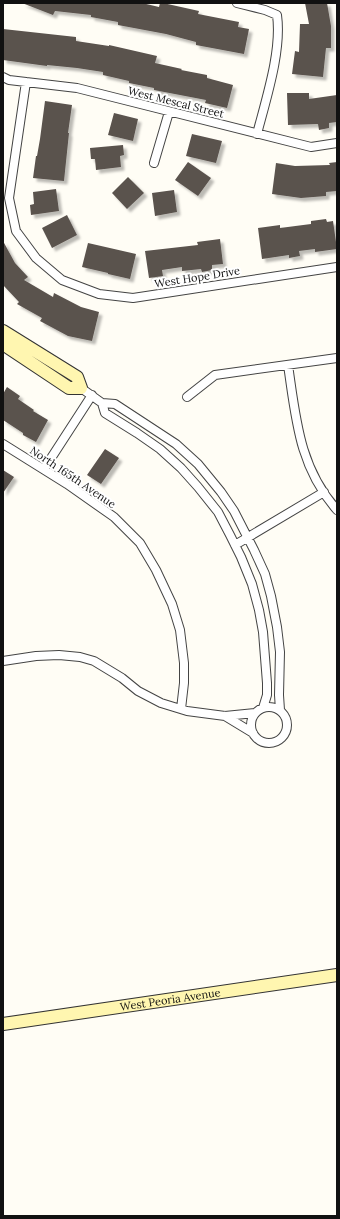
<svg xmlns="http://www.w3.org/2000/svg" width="340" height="1219" font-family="Lora,serif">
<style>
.building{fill:#5a524d;filter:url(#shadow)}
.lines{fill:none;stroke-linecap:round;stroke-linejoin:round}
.street-casing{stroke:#444;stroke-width:10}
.secondary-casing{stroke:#333;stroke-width:14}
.street{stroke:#fff;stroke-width:8}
.secondary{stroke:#fff6b0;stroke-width:12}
.labels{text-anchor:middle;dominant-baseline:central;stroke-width:4;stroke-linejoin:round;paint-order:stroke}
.street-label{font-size:11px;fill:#111;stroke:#fff}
</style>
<defs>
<filter id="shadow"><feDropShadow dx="3.5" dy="3.5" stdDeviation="1" flood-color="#0004"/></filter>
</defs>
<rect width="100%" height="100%" fill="#fffdf5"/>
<!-- building -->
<path class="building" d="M22 3H142L159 7 160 3H163L199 11 198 14 239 22 238 27 249 29 244 54 196 45V42L166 34 118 25V22L91 17V15L55 11 53 15Z
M305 3H327L331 26V48H326L323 77 292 74 295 51 299 52 300 24H309Z
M3 29 76 37V41L109 46V45L157 56 155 63 182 69 181 70 207 75V78L233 85 227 108 205 103 206 100 154 90V88L129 83V81L103 75V72L77 68 47 65V66L3 60Z
M287 93H309V99L337 95V122L329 123V128L319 130 318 124 288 125Z
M45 101 72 105 68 133H69L64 181 33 178 36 156H37L40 139Z
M114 113 138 119 133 141 108 135Z
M192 134 222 141 216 163 186 156Z
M123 145 124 155 120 156 121 167 96 170 95 159H91L90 148Z
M188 162 211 178 198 196 175 180Z
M337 162V191L326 192V196L301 198 272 194 276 163 295 166 330 165 329 163Z
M128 177 144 193 127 209 112 193Z
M56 189 59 211 31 215 30 205 34 204 33 192Z
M174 190 177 212 155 216 152 193Z
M67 215 77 235 52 248 42 228Z
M326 219 327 222 333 221 337 249 315 252V249L299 251 300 256 289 258V255L262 259 258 228 280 225V228L311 224V221Z
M220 239 223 264 212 265V270L202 272 201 269 182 271V267L162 270 163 276 149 278 145 251 198 245 197 242Z
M3 241 15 263 28 277 24 280 53 297 54 293 81 307 99 312 92 341 68 336 40 321 42 318 17 304 19 302 3 285Z
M88 243 136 254 130 279 108 274V273L82 267Z
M7 387 20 396 18 399 34 410 33 411 48 420 36 442 23 435V433L3 420V394Z
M105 449 119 458 101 484 87 475Z
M3 470 14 477 3 493Z"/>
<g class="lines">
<!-- street casing -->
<g class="street-casing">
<path id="street" d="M237 3 265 10 277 15C282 51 266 99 257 134
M3 77 9 80 77 88 311 147 337 143
M26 82 9 198 16 231 36 258 62 280 99 294 133 298 337 267
M154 163 169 112
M288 365C296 419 299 467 337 510
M81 388 102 403 115 404 176 444 198 464 221 492 234 511 254 550 265 574 271 596 277 627 280 652 279 695 280 710
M187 397 215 375 337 358
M102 403 105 413 137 433 160 449 181 468 198 487 218 512 230 535 241 557 252 584 259 610 263 632 267 683V695L263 708
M3 444 67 484 114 517 140 543 156 570 172 604 180 630 184 663V683L181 709
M44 469 92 395
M235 545 324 492
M3 661 36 656 59 655 80 657 94 661 122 678 138 691 161 703 187 711 225 716 255 713
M251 725a18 18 0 1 1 36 0a18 18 0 1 1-36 0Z
M225 716 253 733"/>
</g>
<!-- secondary casing -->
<g class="secondary-casing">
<g id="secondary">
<path d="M3 331 77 377 81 388H69L3 344"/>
<path id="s1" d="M3 1024 337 975"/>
</g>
</g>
<!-- street -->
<use href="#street" class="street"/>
<!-- secondary -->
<use href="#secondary" class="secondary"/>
</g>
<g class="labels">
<!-- street labels -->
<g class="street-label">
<text transform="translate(176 102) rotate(14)">West Mescal Street</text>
<text transform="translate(197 277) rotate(-9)">West Hope Drive</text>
<text transform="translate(73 477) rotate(34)">North 165th Avenue</text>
<text stroke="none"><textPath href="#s1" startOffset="169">West Peoria Avenue</textPath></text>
</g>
</g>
<!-- border -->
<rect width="340" height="1219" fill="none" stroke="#111111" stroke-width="8"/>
</svg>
